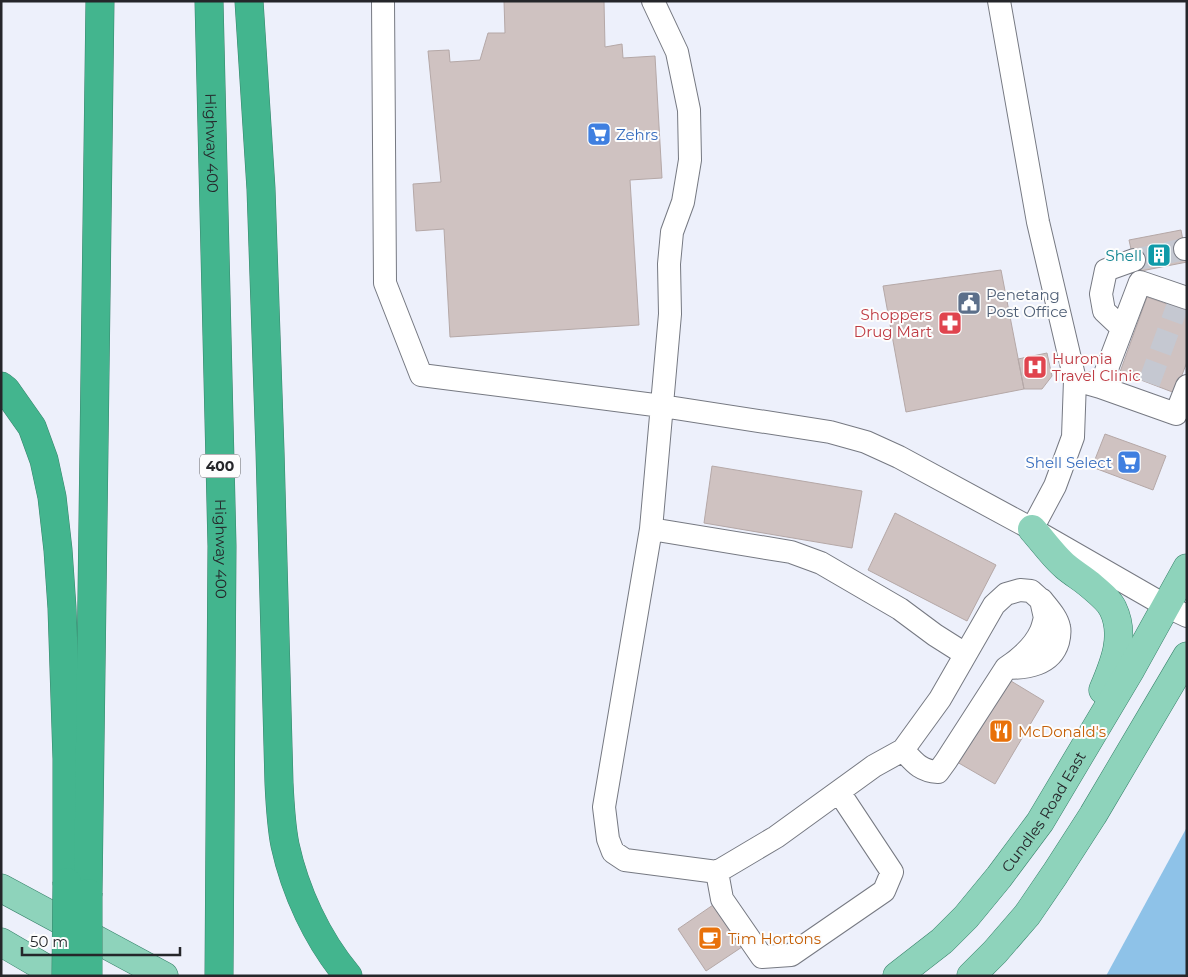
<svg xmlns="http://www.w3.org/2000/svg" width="1188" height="977" font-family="Montserrat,sans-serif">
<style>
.water{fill:#8ec2e8}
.building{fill:#cfc2c1;stroke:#b5a8a7}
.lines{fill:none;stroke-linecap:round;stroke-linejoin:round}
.minor-tunnel{stroke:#c5c8d1;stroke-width:22;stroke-dasharray:22 11;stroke-linecap:butt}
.minor-casing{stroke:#767982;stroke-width:24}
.major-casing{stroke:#38836b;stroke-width:29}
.highway-casing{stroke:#38836b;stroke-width:29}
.minor{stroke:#fff;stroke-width:22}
.major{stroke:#8ed3bb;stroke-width:28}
.highway{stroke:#43b58e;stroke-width:28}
.highway-bridge-casing{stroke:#38836b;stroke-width:29;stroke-linecap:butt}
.highway-bridge{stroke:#43b58e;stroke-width:28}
.labels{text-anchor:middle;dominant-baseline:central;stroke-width:4;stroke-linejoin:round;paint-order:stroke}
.shield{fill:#fdfdfd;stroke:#666669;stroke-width:1}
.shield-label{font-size:14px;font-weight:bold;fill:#25262a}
.shop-label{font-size:15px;fill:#366cbe;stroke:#fdfdfd;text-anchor:start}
.street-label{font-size:15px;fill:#25262a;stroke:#fdfdfd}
.culture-label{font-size:15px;fill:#0d838f;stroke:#fdfdfd;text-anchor:end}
.service-label{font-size:15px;fill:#4e5e75;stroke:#fdfdfd;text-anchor:start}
.health-label{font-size:15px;fill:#be3a42;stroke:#fdfdfd;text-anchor:end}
.food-label{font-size:15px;fill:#c56008;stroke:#fdfdfd;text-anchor:start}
</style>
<rect width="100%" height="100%" fill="#edf0fb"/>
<!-- water -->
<path class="water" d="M1187 827V976H1106Z"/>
<!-- building -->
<path class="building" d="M504 1H604L605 47 622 44 623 58 655 56 662 178 630 180 639 325 450 337 444 229 416 231 413 184 441 182 428 51 449 50 450 62 480 60 488 33H505Z
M1181 230 1187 262 1136 272 1129 240Z
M1001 270 1024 389 906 412 883 286Z
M1147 297 1187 311V362L1175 393 1120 372Z
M1047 353 1052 376 1042 389H1024L1018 359Z
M1105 434 1166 456 1153 490 1092 467Z
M712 466 862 491 852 548 704 523Z
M895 513 996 565 967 621 868 570Z
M1006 678 1044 701 995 784 957 762Z
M713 905 742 947 706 971 678 929Z"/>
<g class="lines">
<!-- minor-tunnel -->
<path class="minor-tunnel" d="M1134 260 1185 249
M1149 383 1177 307"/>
<!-- minor casing -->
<g class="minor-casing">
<path id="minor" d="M383 1 385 283 421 375 662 406 830 432 866 442 899 457 1032 529 1166 606 1187 616
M653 1 677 52 689 110 690 160 683 202 672 232 669 264 670 314 651 529 604 807 608 839 613 852 625 860 717 872 776 837 874 766 903 750 940 699 994 605 1006 594 1020 590 1031 591 1041 600 1045 618
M999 1 1038 222 1075 380 1073 437 1055 486 1032 529
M1185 249H1187
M1122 328 1104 311 1101 294 1106 270 1134 260
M1086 383 1100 387 1176 414 1187 386
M1100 387 1140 282 1187 298
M651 529 791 552 821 563 900 609 935 635 965 654
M1006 668C1027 668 1051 665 1058 642 1059 638 1060 631 1059 627 1057 617 1048 608 1042 600
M903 750C914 762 920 771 938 772L946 761 1006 668C1021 658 1034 647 1041 631 1044 624 1045 615 1048 608
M717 872 722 899 762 957 791 955 884 891 892 872 839 792"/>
</g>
<!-- major casing -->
<g class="major-casing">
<g id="major">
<path d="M1032 529C1042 540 1054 557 1065 566 1073 573 1082 578 1089 584 1097 591 1109 600 1113 609 1126 636 1114 664 1103 690"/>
<path d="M1 888 164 976"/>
<path d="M1 942 59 976"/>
<path id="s1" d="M897 976 942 941 966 917 999 877 1040 822 1131 669 1187 568"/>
<path d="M971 976 995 952 1027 915 1055 874 1093 815 1187 656"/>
</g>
</g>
<!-- highway casing -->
<g class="highway-casing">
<g id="highway">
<path id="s2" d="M209 1 222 546 219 976"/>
<path d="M249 1 261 189 270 451 279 783C280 804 281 825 285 845 295 891 317 939 348 976"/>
<path d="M1 386 6 390 32 427 44 460 52 497 58 550 62 608 67 759V882"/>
<path d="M88 893 100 1"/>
</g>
</g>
<!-- minor -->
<use href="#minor" class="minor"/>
<!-- major -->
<use href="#major" class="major"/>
<!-- highway -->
<use href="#highway" class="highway"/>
<!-- highway-bridge casing -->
<g class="highway-bridge-casing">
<path id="highway-bridge" d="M66 976 67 882
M88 976V893"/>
</g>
<!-- highway-bridge -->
<use href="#highway-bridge" class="highway-bridge"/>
</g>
<!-- icons -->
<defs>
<g id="supermarket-square" transform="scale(1.25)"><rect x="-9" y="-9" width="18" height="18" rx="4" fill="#3f7fe0" stroke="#fdfdfd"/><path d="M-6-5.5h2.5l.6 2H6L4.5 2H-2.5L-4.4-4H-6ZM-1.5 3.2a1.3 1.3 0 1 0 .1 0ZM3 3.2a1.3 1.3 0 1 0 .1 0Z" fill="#fff"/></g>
<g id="building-square" transform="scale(1.25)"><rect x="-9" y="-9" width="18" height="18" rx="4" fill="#0f9aa8" stroke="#fdfdfd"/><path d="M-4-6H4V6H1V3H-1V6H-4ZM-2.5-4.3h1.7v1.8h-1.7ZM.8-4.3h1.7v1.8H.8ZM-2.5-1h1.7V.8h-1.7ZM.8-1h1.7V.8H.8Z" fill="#fff"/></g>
<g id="civic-square" transform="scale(1.25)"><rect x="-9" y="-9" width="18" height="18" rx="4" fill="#5c6f8a" stroke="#fdfdfd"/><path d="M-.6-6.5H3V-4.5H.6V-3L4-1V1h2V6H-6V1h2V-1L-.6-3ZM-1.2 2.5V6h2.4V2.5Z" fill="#fff"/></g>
<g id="pharmacy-square" transform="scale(1.25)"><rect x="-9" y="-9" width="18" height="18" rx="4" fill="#e0444e" stroke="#fdfdfd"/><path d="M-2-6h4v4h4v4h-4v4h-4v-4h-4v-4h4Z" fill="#fff"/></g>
<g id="hospital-square" transform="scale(1.25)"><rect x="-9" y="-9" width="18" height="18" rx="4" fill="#e0444e" stroke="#fdfdfd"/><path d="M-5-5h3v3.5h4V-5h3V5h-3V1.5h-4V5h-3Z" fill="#fff"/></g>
<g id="restaurant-square" transform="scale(1.25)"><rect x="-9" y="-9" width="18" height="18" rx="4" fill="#e8710a" stroke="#fdfdfd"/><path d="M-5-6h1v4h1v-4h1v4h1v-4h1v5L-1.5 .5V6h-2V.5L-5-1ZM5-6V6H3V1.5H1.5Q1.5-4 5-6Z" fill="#fff"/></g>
<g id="cafe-square" transform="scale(1.25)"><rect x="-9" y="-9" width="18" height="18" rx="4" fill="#e8710a" stroke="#fdfdfd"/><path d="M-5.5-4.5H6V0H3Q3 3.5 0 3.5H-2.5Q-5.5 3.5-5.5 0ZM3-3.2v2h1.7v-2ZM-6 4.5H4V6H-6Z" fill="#fff"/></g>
</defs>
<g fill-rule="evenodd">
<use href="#supermarket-square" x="599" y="134"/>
<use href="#building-square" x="1159" y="255"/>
<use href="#civic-square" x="969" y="303"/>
<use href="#pharmacy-square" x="950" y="323"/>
<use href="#hospital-square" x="1035" y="367"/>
<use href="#supermarket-square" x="1129" y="462"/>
<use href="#restaurant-square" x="1001" y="731"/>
<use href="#cafe-square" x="710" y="938"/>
</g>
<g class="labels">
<!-- shield labels -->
<rect class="shield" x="200" y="454.5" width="40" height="23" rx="4"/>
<g class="shield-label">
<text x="220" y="466">400</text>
</g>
<!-- shop labels -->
<g class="shop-label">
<text x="616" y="134">Zehrs</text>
<text x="1112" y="462" text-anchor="end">Shell Select</text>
</g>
<!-- street labels -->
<g class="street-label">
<text stroke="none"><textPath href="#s2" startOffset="142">Highway 400</textPath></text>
<text stroke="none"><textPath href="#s2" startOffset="548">Highway 400</textPath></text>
<text stroke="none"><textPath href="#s1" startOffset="222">Cundles Road East</textPath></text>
</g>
<!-- culture labels -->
<g class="culture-label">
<text x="1142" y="255">Shell</text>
</g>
<!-- service labels -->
<g class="service-label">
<text x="986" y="294">Penetang<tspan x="986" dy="17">Post Office</tspan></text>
</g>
<!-- health labels -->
<g class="health-label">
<text x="932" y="314">Shoppers<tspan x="932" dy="17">Drug Mart</tspan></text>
<text x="1052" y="358" text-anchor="start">Huronia<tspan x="1052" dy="17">Travel Clinic</tspan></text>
</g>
<!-- food labels -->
<g class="food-label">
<text x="1018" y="731">McDonald's</text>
<text x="728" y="938">Tim Hortons</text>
</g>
</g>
<!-- border -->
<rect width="1188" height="977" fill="none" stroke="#25262a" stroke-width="5"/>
<!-- scale -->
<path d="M22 947v8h158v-8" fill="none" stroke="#25262a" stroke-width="2.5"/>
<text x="30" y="947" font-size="15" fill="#25262a" stroke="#fdfdfd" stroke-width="4" paint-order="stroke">50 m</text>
</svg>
